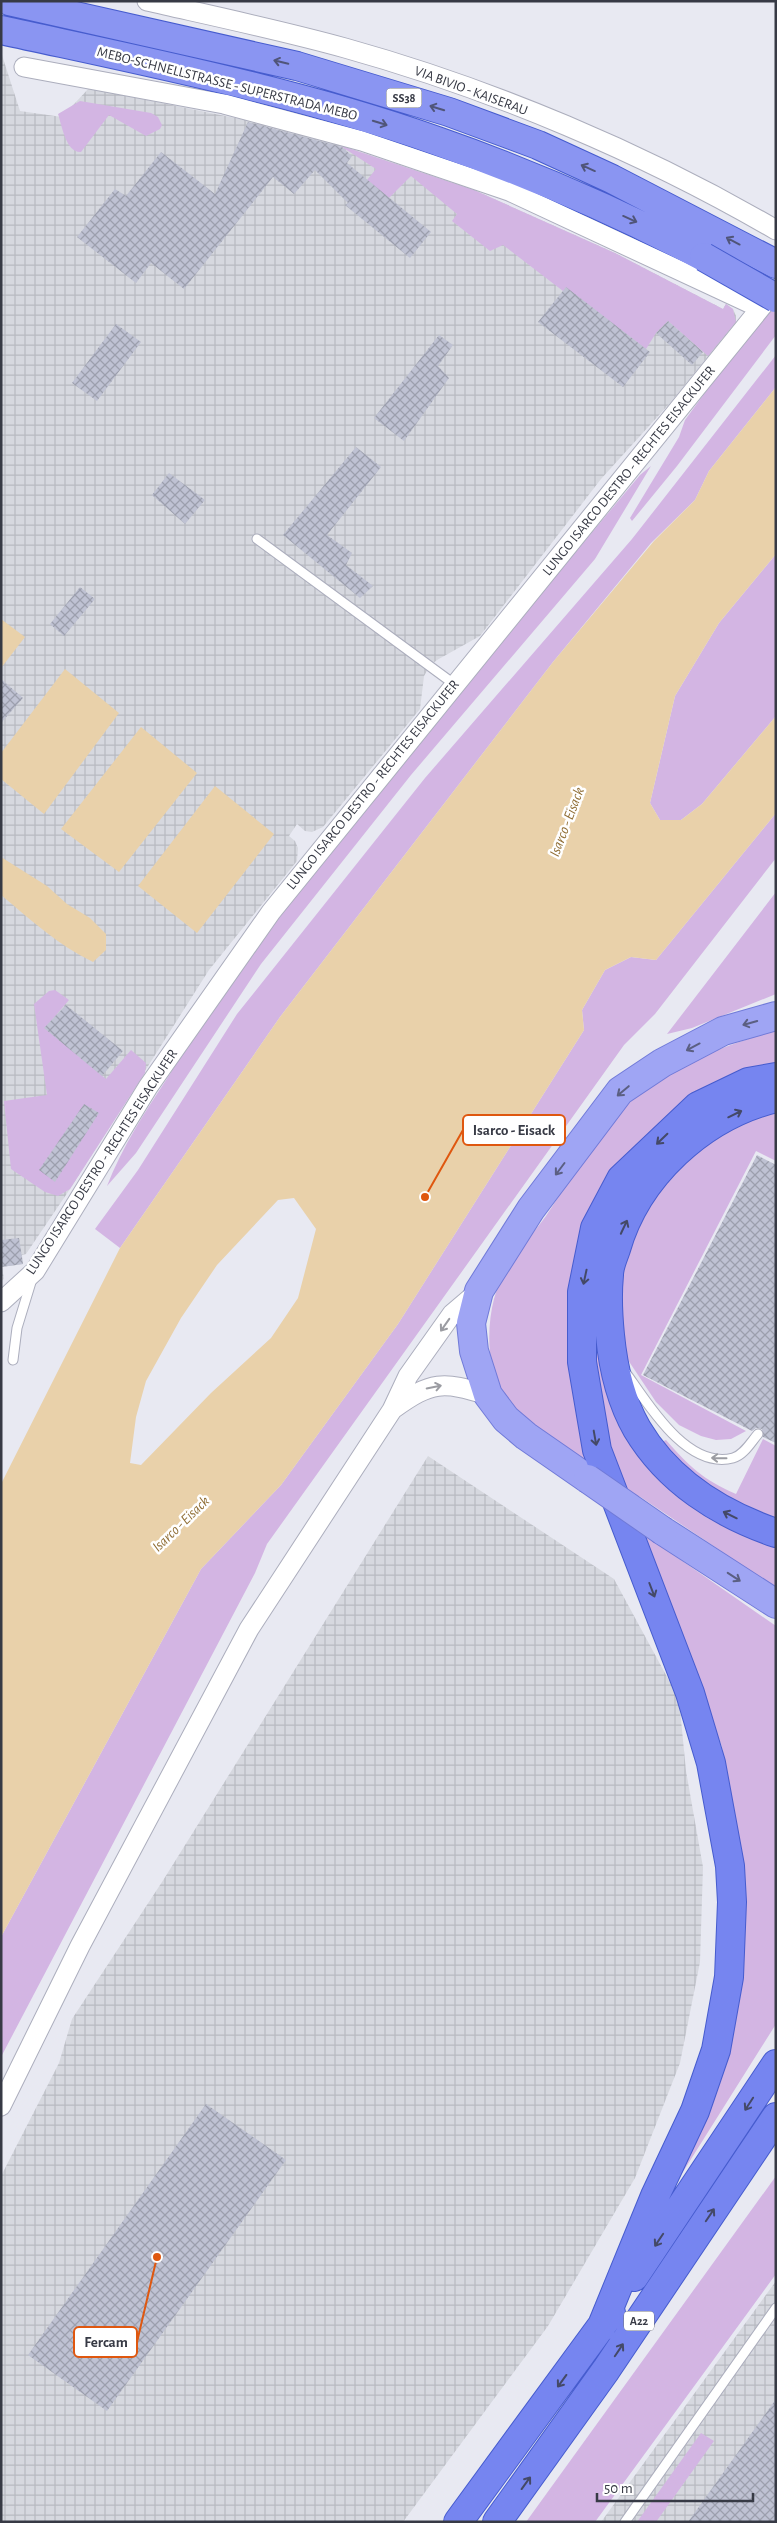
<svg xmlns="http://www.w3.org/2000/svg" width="777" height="2523" font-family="'Alegreya Sans',sans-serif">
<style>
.industrial{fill:url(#industrial-grid)}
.grass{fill:#d3b5e3}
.water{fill:#e9d1aa;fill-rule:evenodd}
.building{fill:url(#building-cross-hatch)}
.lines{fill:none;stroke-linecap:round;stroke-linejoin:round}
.service-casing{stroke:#acaebd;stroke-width:11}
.minor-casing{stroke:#acaebd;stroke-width:21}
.primary-casing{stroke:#707ad8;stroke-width:30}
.trunk-casing{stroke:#465cce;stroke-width:30}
.motorway-casing{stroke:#465cce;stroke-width:30}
.service{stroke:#fff;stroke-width:9}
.minor{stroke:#fff;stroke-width:19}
.primary{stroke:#9fa5f4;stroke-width:28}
.trunk{stroke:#8a95f2;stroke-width:28}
.motorway{stroke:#7685f0;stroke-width:28}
.primary-bridge-casing{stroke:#707ad8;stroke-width:30;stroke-linecap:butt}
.trunk-bridge-casing{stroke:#465cce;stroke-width:30;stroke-linecap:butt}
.primary-bridge{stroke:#9fa5f4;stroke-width:28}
.trunk-bridge{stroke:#8a95f2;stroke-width:28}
.oneway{stroke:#505579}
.oneway2{stroke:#5b5f82}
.oneway3{stroke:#444967}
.oneway4{stroke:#9b9ca2}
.labels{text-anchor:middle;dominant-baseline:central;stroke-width:5;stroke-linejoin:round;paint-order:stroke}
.shield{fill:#fff;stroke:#73757d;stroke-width:1}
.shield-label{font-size:12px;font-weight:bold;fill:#373a45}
.street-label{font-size:14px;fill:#373a45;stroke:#fff}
.water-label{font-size:15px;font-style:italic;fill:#906e35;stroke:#fff}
.leader{fill:none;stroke:#df570f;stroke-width:2}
.callout-dot{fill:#df570f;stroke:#fff;stroke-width:2}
.callout{fill:#fff;stroke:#df570f;stroke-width:2}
.callout-label{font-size:15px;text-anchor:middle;font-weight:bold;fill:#373a45}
</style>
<defs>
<pattern id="industrial-grid" width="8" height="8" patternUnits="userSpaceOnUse" patternTransform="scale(1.25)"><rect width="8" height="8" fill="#d6d8df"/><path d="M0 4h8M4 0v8" fill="none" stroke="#b8bac1"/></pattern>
<pattern id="building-cross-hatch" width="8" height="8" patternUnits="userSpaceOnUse" patternTransform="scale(1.25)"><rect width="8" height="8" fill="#bfc2d3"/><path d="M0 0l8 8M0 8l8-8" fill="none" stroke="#9c9fad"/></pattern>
</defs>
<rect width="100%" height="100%" fill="#e8e9f2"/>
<!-- industrial -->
<path class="industrial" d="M1 52 20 111 62 117 89 88 265 124 339 145 474 190 615 253 723 309 726 304 733 309 736 316V322L670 403 601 479 480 636 437 660 430 666 424 676 420 709 323 827 312 832 305 831 297 824 289 836 295 841 298 848 297 861 209 970 70 1189 26 1254 22 1255 23 1264 2 1267 4 1279 1 1281Z
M428 1456 614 1579 679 1699 686 1771 703 1867 700 1962 680 2063 635 2178 548 2326 403 2522H1V2176L59 2063 72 2019 162 1882Z
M776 2281V2522H601Z"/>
<!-- grass -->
<path class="grass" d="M80 101 151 113 158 117 162 125 160 129 146 136 109 115 81 152C66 153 62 126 58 114Z
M339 145 474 190 615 253 723 309 726 304 733 309 736 322 708 356 668 321 656 333 646 349 566 288 563 291 503 245 490 251 452 221 457 214 411 176 389 198 367 180 376 169Z
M771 310 776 313V335L677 466 632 521 630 518 679 437 685 420 715 379Z
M776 355V387L709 471 695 500 651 543 553 662 280 1017 120 1248 95 1229 138 1170 237 1014 425 778 632 539Z
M651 466 595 559 411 775 261 964 136 1153 107 1186C122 1147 145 1112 168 1077 206 1016 248 958 292 901 404 756 522 616 640 475Z
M776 554V716L702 804 681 820H660L650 803 675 696 719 623Z
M776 813V858L655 1014 624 1045 267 1544 255 1573 1 2057V1937L201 1569 281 1485 398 1324 584 1030 582 1010 605 970 631 957 656 960Z
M776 892V994L692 1028 667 1034Z
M55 990 69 1000 45 1028 106 1079 131 1050 146 1063 145 1073 70 1189 58 1196 45 1192 11 1169 4 1101 47 1095 34 1004 49 991Z
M776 1030V1066L583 1241 599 1472C565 1450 516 1427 499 1388 487 1362 487 1326 494 1299 502 1267 527 1242 546 1216 573 1176 598 1126 636 1095 677 1062 726 1046 776 1030Z
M776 1106V1161L756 1151 641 1375 746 1431 731 1439 716 1440 701 1436 679 1425 656 1402 620 1348 616 1281 648 1193 700 1141Z
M591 1303 629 1433 776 1539V1588L639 1496 658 1544 776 1626V2024L681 2175 709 2100 743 1902 722 1747 643 1534 618 1481 601 1415 594 1370Z
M763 1439 776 1446V1520L726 1502 659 1443 666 1440C690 1467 702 1479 736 1494Z
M776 2176V2274L595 2522H526Z
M701 2433 714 2441 656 2522H637Z"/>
<!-- water -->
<path class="water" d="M776 387V554L719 623 675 696 650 803 660 820H681L702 804 776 716V813L656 960 631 957 605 970 582 1010 584 1030 398 1324 281 1485 201 1569 1 1937V1484L120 1248 280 1017 553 662 654 541 695 500 709 471ZM294 1198 316 1229 298 1298 271 1338 211 1393 141 1465 130 1463 136 1417 146 1381 181 1318 217 1265 278 1200Z
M1 619 25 637 1 668Z
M65 669 119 713 44 814 1 779V753Z
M141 727 197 773 119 872 61 829Z
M215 786 274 834 197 933 138 886Z
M1 857 47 886 67 904 90 918 106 934V950L93 962C58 945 31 920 1 895Z"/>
<!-- building -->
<path class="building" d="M248 122 342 147 352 156 347 163 431 232 410 258 345 205 348 203 315 170 294 194 273 177 184 289 151 263 136 283 77 237 115 189 126 196 161 152 215 194Z
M566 287 650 352 623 387 538 322Z
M668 321 703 352 692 365 656 333Z
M116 324 141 342 97 401 72 383Z
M439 335 453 345 438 366 449 378 404 441 374 418Z
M356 447 381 467 327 535 352 553 346 565 373 586 360 598 283 535Z
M169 473 205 500 185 524 152 495Z
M80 587 95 599 64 636 50 624Z
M1 679 23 698 1 723Z
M66 1005 123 1051 102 1076 44 1028Z
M84 1104 99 1113 55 1182 39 1170Z
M757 1155 776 1165V1443L763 1437 762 1429 756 1428 752 1431 643 1375Z
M19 1238 23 1264 1 1267V1240Z
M206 2104 286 2160 107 2411 28 2355Z
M776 2399V2522H688Z"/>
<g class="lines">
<!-- service casing -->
<g class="service-casing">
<path id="service" d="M257 539 454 684
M13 1360 17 1328 32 1279
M626 1373C648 1404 687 1470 733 1458 744 1455 751 1442 758 1434
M625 2522 776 2308"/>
</g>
<!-- minor casing -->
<g class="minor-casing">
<path id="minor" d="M147 1C213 16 280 30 345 48 492 89 644 153 776 230
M24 67 224 104 362 141 509 191 760 308
M1 1302 35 1271 148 1087 271 912 776 289
M393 1409C432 1381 442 1381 488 1395
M1 2106 80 1946 249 1629 392 1410 408 1376 452 1314 479 1291"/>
</g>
<!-- primary casing -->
<g class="primary-casing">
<path id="primary" d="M588 1479 526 1436 506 1419 488 1395 474 1351 471 1323 479 1291 531 1209 620 1091 662 1063 723 1031 776 1016
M663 1531 776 1604"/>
</g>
<!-- trunk casing -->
<g class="trunk-casing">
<path id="trunk" d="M9 1 297 66 449 112 538 145 612 179 776 264
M1 30C147 62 296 91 437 141 529 173 618 212 704 257"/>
</g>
<!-- motorway casing -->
<g class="motorway-casing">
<path id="motorway" d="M776 1098C702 1116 637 1176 616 1249 613 1258 609 1266 609 1275 607 1295 608 1315 610 1335 613 1367 621 1401 637 1429 668 1481 720 1514 776 1533
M634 2277 776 2064
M601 2328 655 2196 695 2111 716 2050 729 1977 732 1902 730 1866 711 1763 690 1693 597 1450 582 1362V1292L595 1228 621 1179 698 1106 748 1082 776 1077
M458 2522 611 2313
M497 2522 606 2370 776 2117"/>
</g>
<!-- service -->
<use href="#service" class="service"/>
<!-- minor -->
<use href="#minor" class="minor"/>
<!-- primary -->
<use href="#primary" class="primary"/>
<!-- trunk -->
<use href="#trunk" class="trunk"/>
<!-- motorway -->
<use href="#motorway" class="motorway"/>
<!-- primary-bridge casing -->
<g class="primary-bridge-casing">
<path id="primary-bridge" d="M588 1479 663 1531"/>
</g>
<!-- trunk-bridge casing -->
<g class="trunk-bridge-casing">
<path id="trunk-bridge" d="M704 257 776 298"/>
</g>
<!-- primary-bridge -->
<use href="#primary-bridge" class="primary-bridge"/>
<!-- trunk-bridge -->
<use href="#trunk-bridge" class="trunk-bridge"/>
</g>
<!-- one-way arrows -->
<defs><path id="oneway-shaft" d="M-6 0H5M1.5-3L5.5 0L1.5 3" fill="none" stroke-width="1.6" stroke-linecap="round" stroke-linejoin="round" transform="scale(1.25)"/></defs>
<g class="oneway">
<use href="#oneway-shaft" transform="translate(281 62) rotate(-167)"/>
<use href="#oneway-shaft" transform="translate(437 108) rotate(-163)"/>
<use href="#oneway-shaft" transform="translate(380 123) rotate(17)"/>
<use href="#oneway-shaft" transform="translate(588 168) rotate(-156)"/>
<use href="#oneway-shaft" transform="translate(630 219) rotate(24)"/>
<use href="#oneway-shaft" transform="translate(733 241) rotate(-152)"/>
</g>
<g class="oneway2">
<use href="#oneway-shaft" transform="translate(750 1023) rotate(164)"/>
<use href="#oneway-shaft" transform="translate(693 1047) rotate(152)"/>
<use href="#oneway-shaft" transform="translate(623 1091) rotate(140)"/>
<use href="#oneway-shaft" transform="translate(560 1169) rotate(127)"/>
<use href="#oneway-shaft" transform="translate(734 1577) rotate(33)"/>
</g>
<g class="oneway3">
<use href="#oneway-shaft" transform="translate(735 1114) rotate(-26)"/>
<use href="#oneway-shaft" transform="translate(662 1139) rotate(136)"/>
<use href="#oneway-shaft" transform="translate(624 1227) rotate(-65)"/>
<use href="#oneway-shaft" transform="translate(585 1277) rotate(102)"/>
<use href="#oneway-shaft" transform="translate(595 1438) rotate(80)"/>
<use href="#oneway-shaft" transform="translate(730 1515) rotate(-154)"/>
<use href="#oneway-shaft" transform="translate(652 1590) rotate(69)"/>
<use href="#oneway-shaft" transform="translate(749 2104) rotate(123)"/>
<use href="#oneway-shaft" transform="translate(710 2215) rotate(-56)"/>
<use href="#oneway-shaft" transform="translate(659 2240) rotate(124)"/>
<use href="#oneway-shaft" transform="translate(619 2350) rotate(-56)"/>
<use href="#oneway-shaft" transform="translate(562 2381) rotate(126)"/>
<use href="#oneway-shaft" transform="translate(526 2483) rotate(-54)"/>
</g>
<g class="oneway4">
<use href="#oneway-shaft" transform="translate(445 1325) rotate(125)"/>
<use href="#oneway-shaft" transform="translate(434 1387) rotate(-11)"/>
<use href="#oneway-shaft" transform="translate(719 1458) rotate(-179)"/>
</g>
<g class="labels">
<!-- shield labels -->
<g class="shield">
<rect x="386.5" y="88.5" width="35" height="19" rx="4"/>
<rect x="624" y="2311.5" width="30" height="19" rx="4"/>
</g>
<g class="shield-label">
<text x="404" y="98">SS38</text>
<text x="639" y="2321">A22</text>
</g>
<!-- street labels -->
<g class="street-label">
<text transform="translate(227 84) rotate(14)">MEBO-SCHNELLSTRASSE - SUPERSTRADA MEBO</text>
<text transform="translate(471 91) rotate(20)">VIA BIVIO - KAISERAU</text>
<text transform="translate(629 471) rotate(-51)">LUNGO ISARCO DESTRO - RECHTES EISACKUFER</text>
<text transform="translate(373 785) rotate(-51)">LUNGO ISARCO DESTRO - RECHTES EISACKUFER</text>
<text transform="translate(102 1162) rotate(-57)">LUNGO ISARCO DESTRO - RECHTES EISACKUFER</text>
</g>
<!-- water labels -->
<g class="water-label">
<text transform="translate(567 822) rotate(-69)">Isarco - Eisack</text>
<text transform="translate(181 1524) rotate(-44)">Isarco - Eisack</text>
</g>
</g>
<!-- callouts -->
<path class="leader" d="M425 1197L463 1130M157 2257L137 2342"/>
<g class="callout-dot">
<circle cx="425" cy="1197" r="5"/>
<circle cx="157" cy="2257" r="5"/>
</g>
<g class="callout">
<rect x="463" y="1115" width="102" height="30" rx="5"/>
<rect x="74" y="2327" width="63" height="30" rx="5"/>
</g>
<g class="callout-label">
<text x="514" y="1135">Isarco - Eisack</text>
<text x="106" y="2347">Fercam</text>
</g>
<!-- border -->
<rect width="777" height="2523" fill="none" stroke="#373a45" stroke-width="5"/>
<!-- scale -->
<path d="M597 2493v8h156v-8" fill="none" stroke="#373a45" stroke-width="2.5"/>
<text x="604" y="2493" font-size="15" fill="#373a45" stroke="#ffffff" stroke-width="4" paint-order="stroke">50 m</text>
</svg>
